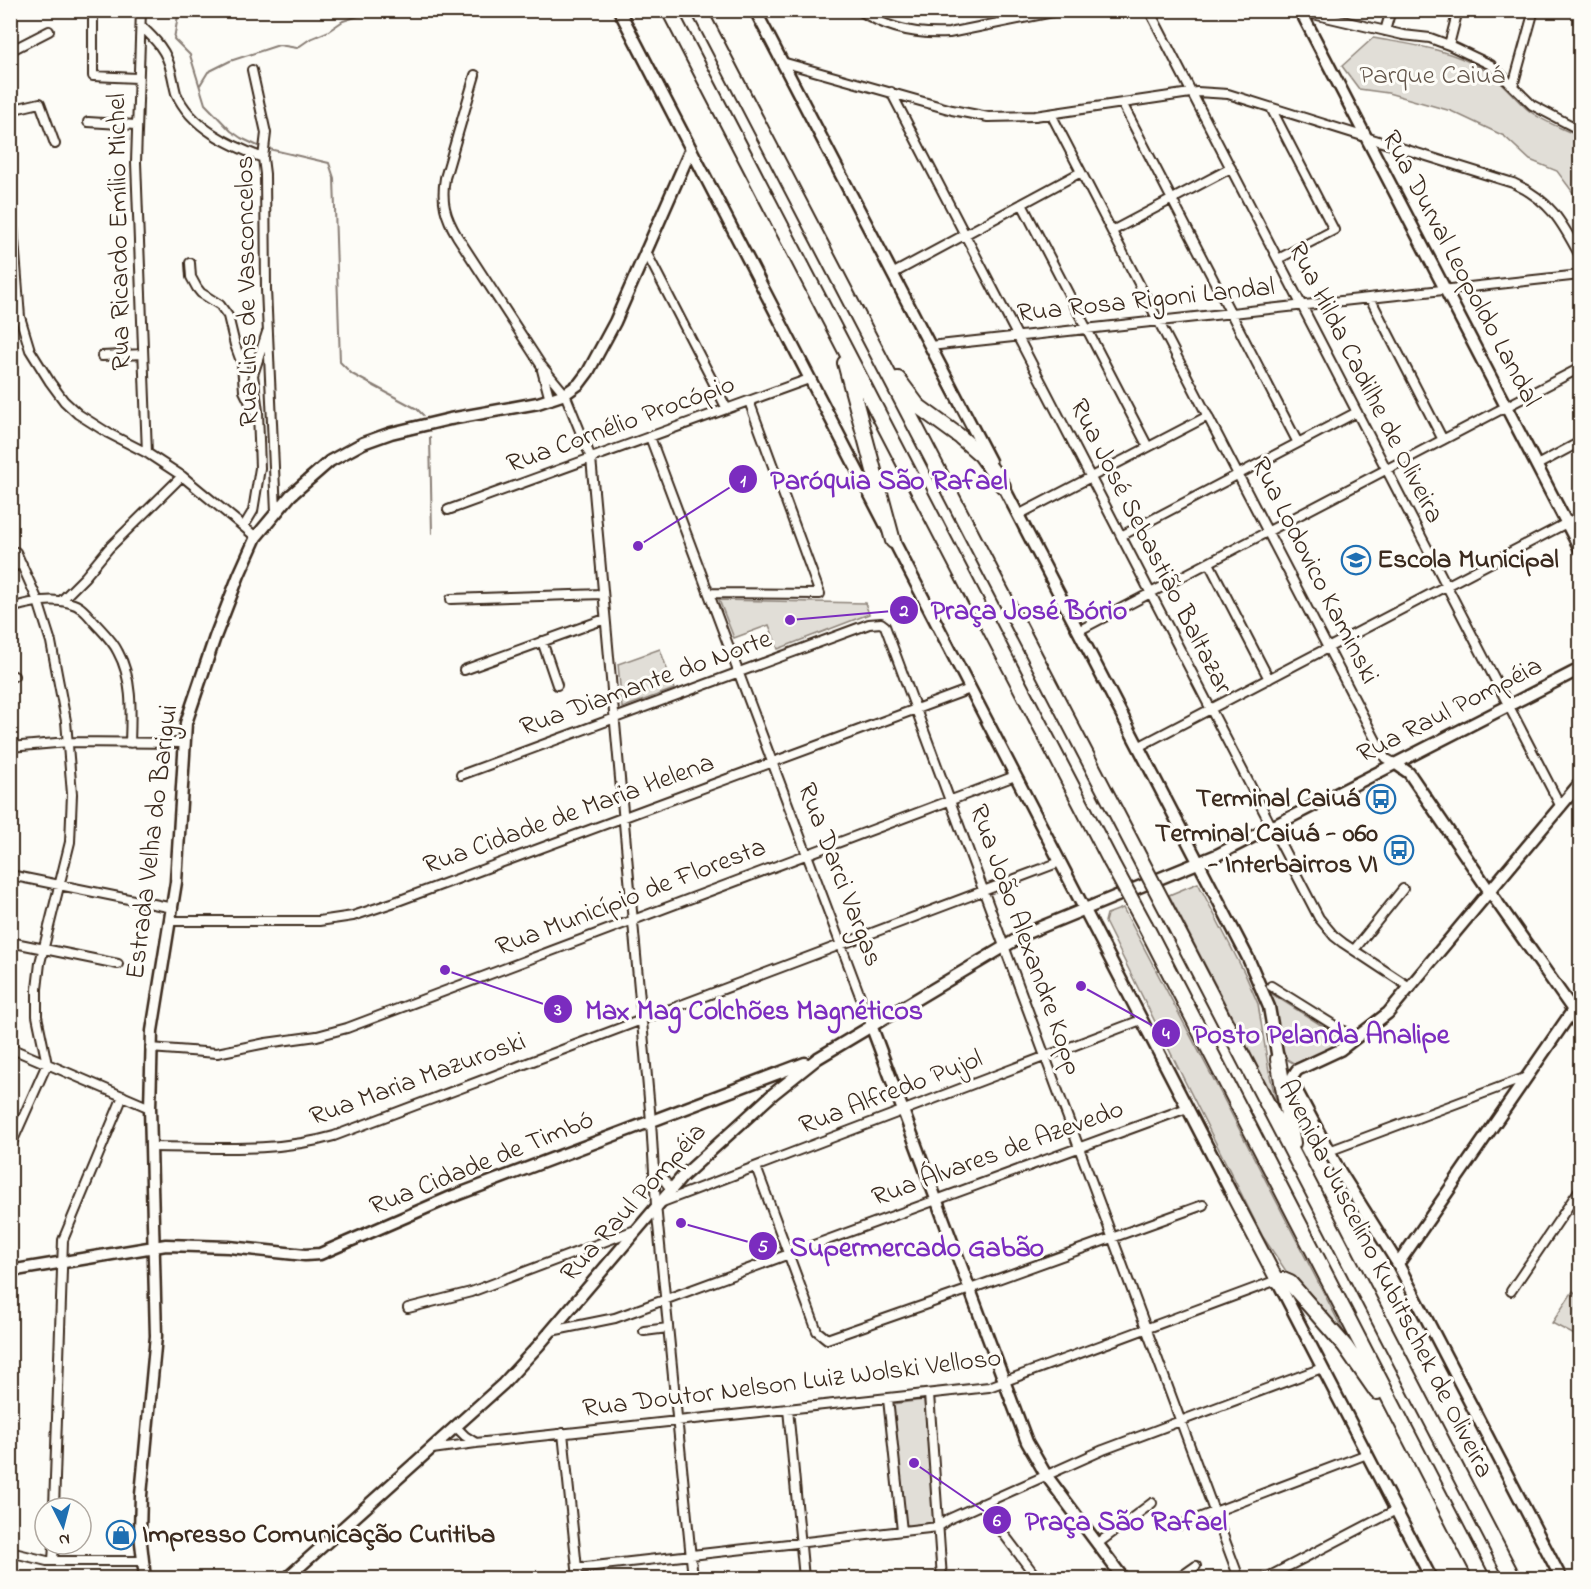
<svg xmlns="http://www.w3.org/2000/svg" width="1591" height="1589" font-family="'Indie Flower',sans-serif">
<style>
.green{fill:#e1ded7;stroke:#8e847a;stroke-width:1.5}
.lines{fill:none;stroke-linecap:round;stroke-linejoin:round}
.stream{stroke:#887d74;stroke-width:2}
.street-casing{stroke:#3b2a1e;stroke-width:12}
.secondary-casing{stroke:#3b2a1e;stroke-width:15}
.primary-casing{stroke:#3b2a1e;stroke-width:16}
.highway-casing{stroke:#3b2a1e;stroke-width:18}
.street{stroke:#fdfcf7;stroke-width:8}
.secondary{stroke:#fdfcf7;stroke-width:10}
.primary{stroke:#fdfcf7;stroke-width:12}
.highway{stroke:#fdfcf7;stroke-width:14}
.highway-bridge-casing{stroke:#3b2a1e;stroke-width:18;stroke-linecap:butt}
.highway-bridge{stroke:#fdfcf7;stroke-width:14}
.labels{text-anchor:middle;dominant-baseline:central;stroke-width:6;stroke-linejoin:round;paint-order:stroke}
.park-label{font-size:27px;fill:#64574c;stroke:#fdfcf7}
.street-label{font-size:27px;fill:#3b2a1e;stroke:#fdfcf7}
.poi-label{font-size:27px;font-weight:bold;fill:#3b2a1e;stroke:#fdfcf7;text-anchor:start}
.leader{fill:none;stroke:#7b2cbf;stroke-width:2}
.callout-dot{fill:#7b2cbf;stroke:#fdfcf7;stroke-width:2}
.mark-label{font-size:18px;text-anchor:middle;font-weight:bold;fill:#fff}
.callout-label{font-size:28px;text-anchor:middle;font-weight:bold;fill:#7b2cbf;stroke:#fdfcf7;stroke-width:6;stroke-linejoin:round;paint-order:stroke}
</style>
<rect width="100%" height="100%" fill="#fdfcf7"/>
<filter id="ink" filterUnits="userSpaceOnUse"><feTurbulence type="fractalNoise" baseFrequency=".0167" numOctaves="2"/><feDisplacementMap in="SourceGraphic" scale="12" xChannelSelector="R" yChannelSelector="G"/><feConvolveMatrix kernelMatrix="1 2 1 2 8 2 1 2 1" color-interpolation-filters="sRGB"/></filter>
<g filter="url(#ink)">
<!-- green -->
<path class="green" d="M1373 38C1413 45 1447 48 1483 69 1501 79 1512 96 1527 109 1542 122 1563 128 1580 137V202L1557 171 1530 160 1504 136 1451 111 1388 93 1359 89 1342 66Z
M719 600 865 603 869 614 778 649 769 625 734 638Z
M660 649 674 689 622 708 618 664Z
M1198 883 1245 974 1258 1004 1269 1071 1277 1104 1169 895Z
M1123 908 1215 1082 1349 1342 1290 1277 1263 1237 1105 922 1107 914Z
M1269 992 1346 1041 1335 1048 1298 1064C1275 1061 1279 1029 1275 1011 1273 1005 1271 998 1269 992Z
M1573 1291 1580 1297V1338L1552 1323Z
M924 1400 935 1523 905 1526 892 1404Z"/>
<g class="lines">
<!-- stream -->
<path class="stream" d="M179 10 174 39 190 55 205 104 231 131 241 138 258 146
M200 85 208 72 230 61 279 45 297 48 310 39 327 32 343 21 377 10
M269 149 329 163 334 178 340 362 352 374 417 409 423 415
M430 437 432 533"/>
<!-- street casing -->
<g class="street-casing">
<path id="street" d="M93 10V76L137 78
M141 10 136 162 147 453
M859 10C887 29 916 35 949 33L1063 10
M1002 10 1008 21
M1149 10 1561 807
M1300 11 1403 35 1430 38 1449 45 1491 65 1532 105 1580 130
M141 26C155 39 167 51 171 71 173 78 174 86 176 93 191 128 230 145 263 158
M1385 31 1391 10
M1449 45 1458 10
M10 51 49 31
M782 62 952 110 988 117 1035 116 1197 92 1228 94 1513 183C1550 200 1562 222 1580 256
M252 70 266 133 263 158 265 174 266 289 276 512
M475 75 445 178C441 201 445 216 457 236L541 365 565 394 591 458 651 1121 656 1205 693 1578
M1513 86 1534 10
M891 92 1319 918 1334 936 1343 943 1411 988
M1122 103 1298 443
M1271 108 1334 230 1278 259
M10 110 40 103 55 144
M1051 114 1385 758 1396 764
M88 122 136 125
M10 188 20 317 30 350 50 382 64 401 78 414 108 433 147 453 182 476 256 537
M1022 204 1148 447
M1112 231 1231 168
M645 250 727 409
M190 263 191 277 197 288 201 293 220 305 228 316 235 345 242 364 244 391 257 417
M892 274 1081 172
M1370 298 1443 440
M930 346 1580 275
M102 356 143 354
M542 370 550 400
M650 437 871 1025
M1537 465 1580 442
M448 510 809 379
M1018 515 1208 416
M244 526 253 511 260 468 258 411 253 375 267 332
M1121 536 1357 412
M1209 563 1269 679
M10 567 22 564
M709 593 820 594 749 401
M451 599 603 594
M61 601 85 577 109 548 182 476
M10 608C30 603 50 597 70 603 81 605 88 615 95 623 103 632 113 641 118 652 133 679 131 713 130 743
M1078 631 1580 368
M542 641 557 685
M464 670 605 619
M10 677 14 676
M10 747 68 742 183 743
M1138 747 1580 516
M461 775 869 624 881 623 885 626 1239 1578
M10 875 173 908
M171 921H319L353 916 395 902 970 689
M10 942 118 964
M1354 950 1403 889
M1271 986 1356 1039
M1573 1010 1580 999
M10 1048 150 1108
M150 1048 217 1053 266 1043 317 1036 347 1028 1015 776
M10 1147 47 1064 37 1016V989L40 963 70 842 72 794 66 721 51 642 38 601 16 552
M151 1147C211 1147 275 1153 334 1136L1060 862
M1329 1151 1527 1077
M756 1167 817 1331 827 1339 970 1289 1203 1205
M655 1168 670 1188
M660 1203 1141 1020
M1511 1291 1580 1189
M408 1308 471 1292 635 1230
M551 1331 615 1318 1187 1108
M644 1331 668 1328
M929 1394 942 1578
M888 1399 902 1531
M788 1409 804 1578
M456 1427 465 1436 476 1443
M563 1433 578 1578
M432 1449 476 1443 989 1387 1277 1280
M981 1504 1037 1578
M54 1508 63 1240 123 1096
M1180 1525 1367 1454
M1097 1544 1152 1503
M10 1552 47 1561H142
M53 1561 54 1544
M577 1568 938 1527 949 1519 1103 1450 1322 1368
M1179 1578 1196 1566
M1266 1578 1396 1510"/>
</g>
<!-- secondary casing -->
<g class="secondary-casing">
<path id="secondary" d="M619 10 1234 1198
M755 10 990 461
M1300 10 1580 549
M1000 480 1248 958 1269 1007 1278 1059
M1396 764 1409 773 1490 892 1580 1020
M871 1025 1027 1442 1046 1475 1123 1578
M1398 1264 1573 1010
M10 1271 166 1245 229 1247 305 1255 320 1254 451 1197 805 1063
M1277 1280 1431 1578
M145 1578 140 1534 141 1495 156 1336 150 1108 152 1031 176 882 186 723 215 637 239 575 256 537 291 495 330 461 363 443 391 433 450 419 538 403 565 394 579 384 588 372 615 322 691 149
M287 1578 503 1384 539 1345 682 1177 773 1094 818 1058 1029 932 1217 855 1580 669
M1561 1578 1398 1264 1339 1170 1292 1082 1293 1076 1297 1070 1340 1050 1388 1013 1580 783"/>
</g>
<!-- primary casing -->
<g class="primary-casing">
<path id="primary" d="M1234 1198 1277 1280"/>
</g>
<!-- highway casing -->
<g class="highway-casing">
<path id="highway" d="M669 10 1111 862
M699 10 1136 851
M845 363 893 541
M898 379 918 406 959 436 981 455 1003 486
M1171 918 1513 1578
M1145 925 1482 1578
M1278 1059 1293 1143
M1277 1280H1283L1290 1283 1345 1346 1377 1392"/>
</g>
<!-- street -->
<use href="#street" class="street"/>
<!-- secondary -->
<use href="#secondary" class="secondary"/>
<!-- primary -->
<use href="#primary" class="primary"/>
<!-- highway -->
<use href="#highway" class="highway"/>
<!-- highway-bridge casing -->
<g class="highway-bridge-casing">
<path id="highway-bridge" d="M1136 851 1171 918
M1111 862 1145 925"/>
</g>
<!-- highway-bridge -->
<use href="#highway-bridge" class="highway-bridge"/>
</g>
</g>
<!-- icons -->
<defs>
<g id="school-ring" transform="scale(1.5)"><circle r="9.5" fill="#fdfcf7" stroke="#1f6fb2" stroke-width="1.5"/><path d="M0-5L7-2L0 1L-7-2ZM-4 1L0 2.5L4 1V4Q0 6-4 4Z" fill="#1f6fb2"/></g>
<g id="bus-ring" transform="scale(1.5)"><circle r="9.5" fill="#fdfcf7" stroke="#1f6fb2" stroke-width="1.5"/><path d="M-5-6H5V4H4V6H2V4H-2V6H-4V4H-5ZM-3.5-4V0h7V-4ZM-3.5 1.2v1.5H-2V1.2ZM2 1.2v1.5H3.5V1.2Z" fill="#1f6fb2"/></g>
<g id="shop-ring" transform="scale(1.5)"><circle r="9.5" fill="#fdfcf7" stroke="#1f6fb2" stroke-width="1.5"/><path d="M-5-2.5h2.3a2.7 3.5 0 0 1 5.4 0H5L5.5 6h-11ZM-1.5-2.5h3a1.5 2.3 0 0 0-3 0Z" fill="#1f6fb2"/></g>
</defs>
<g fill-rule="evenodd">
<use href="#school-ring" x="1356" y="560"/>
<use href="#bus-ring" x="1381" y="799"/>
<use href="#bus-ring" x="1399" y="850"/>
<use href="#shop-ring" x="121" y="1535"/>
</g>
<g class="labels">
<!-- park labels -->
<g class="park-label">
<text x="1432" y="76">Parque Caiuá</text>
</g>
<!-- street labels -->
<g class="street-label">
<text transform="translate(120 232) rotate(-91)">Rua Ricardo Emílio Michel</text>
<text transform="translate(1460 269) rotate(62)">Rua Durval Leopoldo Landal</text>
<text transform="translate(248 291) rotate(-91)">Rua Lins de Vasconcelos</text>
<text transform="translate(1146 301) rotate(-6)">Rua Rosa Rigoni Landal</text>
<text transform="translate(1365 383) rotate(63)">Rua Hilda Cadilhe de Oliveira</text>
<text transform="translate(621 425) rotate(-20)">Rua Cornélio Procópio</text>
<text transform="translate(1150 547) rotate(63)">Rua José Sebastião Baltazar</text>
<text transform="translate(1314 571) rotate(63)">Rua Lodovico Kaminski</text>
<text transform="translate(646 684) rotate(-20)">Rua Diamante do Norte</text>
<text transform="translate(1450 711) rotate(-27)">Rua Raul Pompéia</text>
<text transform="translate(569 815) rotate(-20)">Rua Cidade de Maria Helena</text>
<text transform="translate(153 842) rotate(-83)">Estrada Velha do Barigui</text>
<text transform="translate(839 875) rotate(69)">Rua Darci Vargas</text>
<text transform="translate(631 898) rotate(-21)">Rua Município de Floresta</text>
<text transform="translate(1025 940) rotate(70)">Rua João Alexandre Kopp</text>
<text transform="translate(418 1080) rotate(-20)">Rua Maria Mazuroski</text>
<text transform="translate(891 1093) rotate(-21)">Rua Alfredo Pujol</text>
<text transform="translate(998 1154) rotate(-20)">Rua Álvares de Azevedo</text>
<text transform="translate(482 1164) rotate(-22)">Rua Cidade de Timbó</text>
<text transform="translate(634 1203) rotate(-48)">Rua Raul Pompéia</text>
<text transform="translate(1385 1279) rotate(63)">Avenida Juscelino Kubitschek de Oliveira</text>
<text transform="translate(792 1384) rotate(-7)">Rua Doutor Nelson Luiz Wolski Velloso</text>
</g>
<!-- poi labels -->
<g class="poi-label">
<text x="1377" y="560">Escola Municipal</text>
<text x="1360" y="799" text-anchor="end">Terminal Caiuá</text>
<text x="1378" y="834" text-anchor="end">Terminal Caiuá - 060<tspan x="1378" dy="31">- Interbairros VI</tspan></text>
<text x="142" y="1535">Impresso Comunicação Curitiba</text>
</g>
</g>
<!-- callouts -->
<path class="leader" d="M638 546L743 479M790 620L904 610M445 970L558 1009M1081 986L1166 1033M681 1223L763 1246M914 1463L997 1520"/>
<g class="callout-dot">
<circle cx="638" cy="546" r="6"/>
<circle cx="790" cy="620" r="6"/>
<circle cx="445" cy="970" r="6"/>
<circle cx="1081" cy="986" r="6"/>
<circle cx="681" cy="1223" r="6"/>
<circle cx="914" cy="1463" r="6"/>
<circle cx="743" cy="479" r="15"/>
<circle cx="904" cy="610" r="15"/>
<circle cx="558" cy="1009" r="15"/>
<circle cx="1166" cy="1033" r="15"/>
<circle cx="763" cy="1246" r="15"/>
<circle cx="997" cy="1520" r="15"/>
</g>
<g class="mark-label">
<text x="743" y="486">1</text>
<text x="904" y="616">2</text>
<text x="558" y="1015">3</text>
<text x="1166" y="1039">4</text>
<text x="763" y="1252">5</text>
<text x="997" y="1526">6</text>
</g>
<g class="callout-label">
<text x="889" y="489">Paróquia São Rafael</text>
<text x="1029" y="619">Praça José Bório</text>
<text x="754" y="1019">Max Mag Colchões Magnéticos</text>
<text x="1321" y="1043">Posto Pelanda Analipe</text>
<text x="917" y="1256">Supermercado Gabão</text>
<text x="1126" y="1530">Praça São Rafael</text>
</g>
<!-- margin -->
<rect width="1591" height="1589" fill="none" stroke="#fdfcf7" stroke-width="36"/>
<rect x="18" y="18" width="1555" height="1553" fill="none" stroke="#3b2a1e" stroke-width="2" filter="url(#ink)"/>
<!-- north arrow -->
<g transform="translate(63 1526) rotate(174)"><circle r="28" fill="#fdfcf7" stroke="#afa8a0" stroke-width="1.5"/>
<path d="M0-4.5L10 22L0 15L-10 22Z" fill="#1f6fb2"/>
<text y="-9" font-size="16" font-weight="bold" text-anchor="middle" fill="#3b2a1e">N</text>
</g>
</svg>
